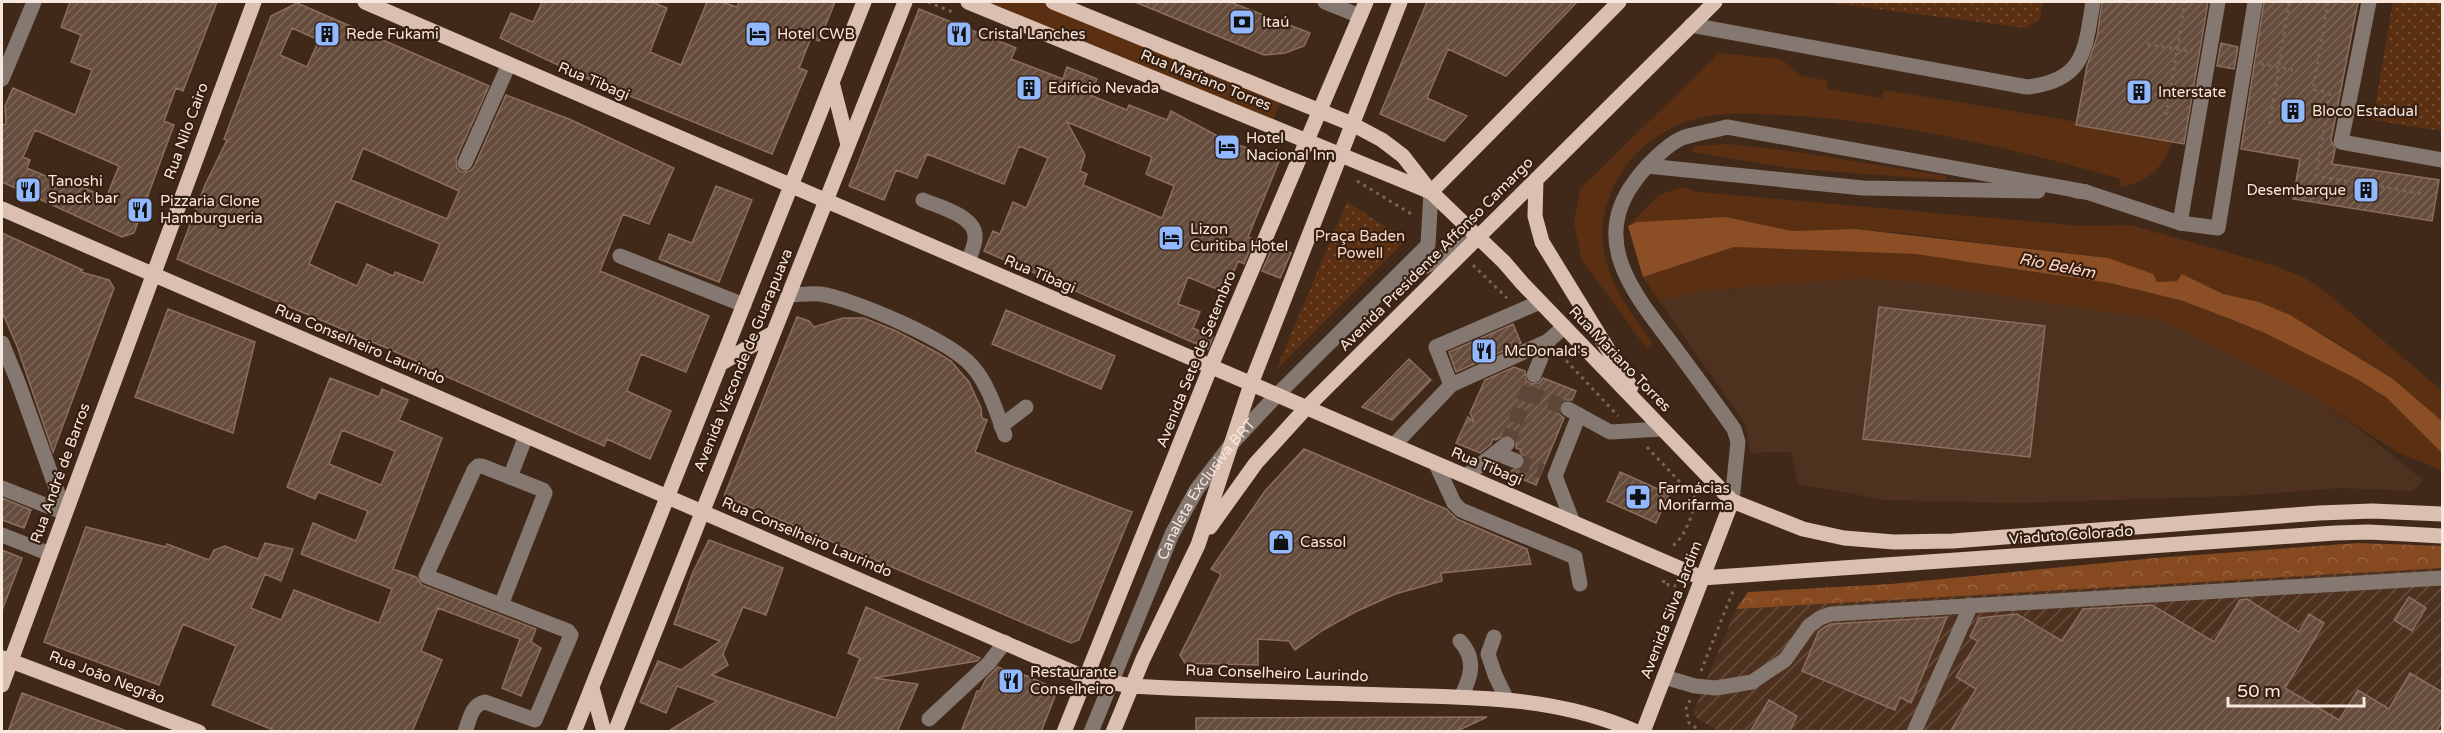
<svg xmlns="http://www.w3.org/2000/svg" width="2444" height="733" font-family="'Varela Round',sans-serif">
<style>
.built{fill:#4e311e}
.industrial{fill:url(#industrial-furrows)}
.grass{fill:#5b3012}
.forest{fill:url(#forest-crowns)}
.park{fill:url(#park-dots)}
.water{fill:#8b4e25}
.building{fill:url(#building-hatch);stroke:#8b6e5e;stroke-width:1.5;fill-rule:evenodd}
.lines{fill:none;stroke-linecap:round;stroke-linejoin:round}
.minor-tunnel{stroke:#5c4637;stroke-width:15;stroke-dasharray:15 8;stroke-linecap:butt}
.path{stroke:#7a6557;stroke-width:3;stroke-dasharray:3 4.5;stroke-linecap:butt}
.minor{stroke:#857870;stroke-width:15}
.major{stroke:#dbc0b1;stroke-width:15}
.labels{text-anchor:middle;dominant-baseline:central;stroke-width:4.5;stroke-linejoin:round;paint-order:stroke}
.poi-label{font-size:15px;fill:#f7e7dd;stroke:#361f11;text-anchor:start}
.street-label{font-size:15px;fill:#f7e7dd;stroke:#361f11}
.park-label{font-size:15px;fill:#fed8c2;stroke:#361f11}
.water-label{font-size:16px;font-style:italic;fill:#fed8c3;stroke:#361f11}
</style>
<defs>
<pattern id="industrial-furrows" width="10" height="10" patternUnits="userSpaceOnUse" patternTransform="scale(1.5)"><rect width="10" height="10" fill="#4e311e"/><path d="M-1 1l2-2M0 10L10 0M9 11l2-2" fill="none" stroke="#684f3e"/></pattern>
<pattern id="forest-crowns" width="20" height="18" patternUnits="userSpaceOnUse" patternTransform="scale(1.5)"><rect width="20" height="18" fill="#864920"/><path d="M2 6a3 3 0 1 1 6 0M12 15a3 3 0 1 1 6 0" fill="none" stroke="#986340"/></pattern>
<pattern id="park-dots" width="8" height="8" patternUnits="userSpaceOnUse" patternTransform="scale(1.5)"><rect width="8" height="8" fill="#5b3012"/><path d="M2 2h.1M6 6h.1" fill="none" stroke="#734e34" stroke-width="1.8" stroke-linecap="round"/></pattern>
<pattern id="building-hatch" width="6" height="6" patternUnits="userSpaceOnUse" patternTransform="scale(1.5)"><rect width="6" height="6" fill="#664c3c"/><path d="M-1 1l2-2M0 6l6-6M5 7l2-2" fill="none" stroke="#7d6658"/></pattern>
</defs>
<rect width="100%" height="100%" fill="#41291a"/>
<!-- built -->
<path class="built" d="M1863 278 1992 286 2184 324 2292 382 2365 433 2423 480 2413 491 2340 488 2238 496 2014 503 1885 500 1798 484 1791 452 1750 453 1745 424 1659 301 1698 291Z"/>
<!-- industrial -->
<path class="industrial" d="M2442 568V731L1719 732 1692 715 1736 609Z"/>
<!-- grass -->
<path class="grass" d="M979 2H1046L1282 98 1272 123Z
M1719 53 1781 59 1801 76 1828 81 1827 89 1882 98 1884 90 2077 122V125L2172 142C2164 168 2146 184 2119 187L2121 179C2010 148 1895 120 1779 115 1747 113 1715 111 1685 122 1655 134 1629 154 1615 184 1583 249 1616 291 1653 344L1647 349 1582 260 1574 223 1580 189Z
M1728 144 1791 151 1946 176V180L1789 168 1692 152 1694 146Z
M1682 187 1698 192 2082 226 2130 225 2269 264 2304 277 2326 292 2440 389 2442 393V421L2393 379 2331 339 2259 302 2223 294 2182 274 2178 281 2157 282 2108 258 1911 234 1855 229 1792 231 1726 217 1637 222 1628 226 1659 195Z
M1734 247 1915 254 2110 283 2183 301 2265 333 2357 379 2387 398 2442 453V472L2437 468 2397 452 2304 391 2165 321 1912 282 1863 278 1698 291 1659 301 1643 277Z"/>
<!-- forest -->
<path class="forest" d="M2358 543 2442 546V568L1736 609 1748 592 1891 584 2155 558Z"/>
<!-- park -->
<path class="park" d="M1825 2H2043L2040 18 2027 28Z
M2393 2H2442V131L2373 120Z
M1347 202 1406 240 1276 370Z"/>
<!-- water -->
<path class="water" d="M1726 217 1792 231 1855 229 2108 258 2153 274 2157 282 2177 281 2182 274 2223 294 2259 302 2290 315 2393 379 2442 421V453L2387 398 2357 379 2265 333 2230 319 2183 301 2110 283 1915 254 1734 247 1643 277 1628 226 1637 222Z"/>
<!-- building -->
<path class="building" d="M70 2H217L183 91 176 88 164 121 174 125 134 233 122 237 2 182V125L6 124 5 106 13 88 75 115 92 70 71 62 81 35 61 27ZM35 130 119 166 106 198 66 179 64 184 27 168 30 160 23 157Z
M542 2H652L667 8 650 52 681 65 707 2H722L737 7 739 2H835L819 41 811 38 799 68 807 71 772 154 586 78 500 38 511 13 533 22Z
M1135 2H1230L1310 33 1304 46 1285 53 1264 55Z
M1427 2H1577L1506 76 1448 49 1427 98 1467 116 1444 141 1380 114Z
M2102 2H2208L2184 144 2076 125 2087 66 2097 37Z
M2264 2H2358L2331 140 2335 149 2332 164 2439 180 2432 221 2293 199 2300 159 2241 149Z
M297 3 489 86 456 159 457 168 462 172 470 171 474 167 506 95 569 119 674 168 649 224 623 214 600 271 709 316 686 372 641 354 627 391 671 411 650 459 607 439 604 446 443 375V376L419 367 421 363 389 349 177 259 205 185 227 140 224 139 271 16ZM292 28 319 40 307 67 280 55ZM363 148 459 191 447 219 351 180ZM336 201 440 244 423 283 395 272 393 276 367 264 357 286 309 264Z
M919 9 1016 48 1011 59 1063 79 1067 67 1097 79 1090 95 1127 110 1129 105 1167 120 1171 111 1229 142 1280 159 1248 237 1254 239 1244 264 1238 261 1226 293 1188 277 1178 304 1200 312 1193 328 1213 337 1208 349 984 251 993 231 1000 234 1013 202 1026 208 1048 158 1019 146 1004 184 927 154 917 178 896 170 884 200 849 186ZM1067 122 1152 157 1146 174 1174 186 1162 218 1083 185 1087 174 1080 171 1085 155Z
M2221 43 2238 47 2234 69 2217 66Z
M716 186 752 200 719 282 659 259 669 234 692 243Z
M2 233 83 270 81 272 109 280 114 288 53 452 17 346 2 312Z
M1273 246 1291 253 1280 278 1262 271Z
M1879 307 2045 326 2030 457 1863 439Z
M168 309 255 342 233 433 135 397Z
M1006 310 1115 356 1101 389 992 344Z
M797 317 809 321 814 327 843 318H864L896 331 938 353 951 361 969 382 981 408 982 418 987 420 975 452 1132 512 1079 640 1071 643 724 496Z
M1513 324 1521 343 1456 372 1449 352Z
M1409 359 1431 380 1392 420 1362 407Z
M1514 367 1525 371 1526 380 1531 384 1539 383 1543 378 1576 391 1572 400H1563L1559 405V414L1564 418 1536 485 1510 474 1512 470 1522 468 1526 460 1520 452 1521 450 1516 448V442L1511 435H1505L1496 440 1493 439 1491 444 1480 453 1456 443 1468 417 1474 422 1470 413 1485 380Z
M330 378 379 397 382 389 408 400 399 420 442 438 393 569 416 577 422 585 536 629 531 642 541 648 521 696 502 688 520 639 438 608 421 651 442 660 412 732H278L212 705 236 646 183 624 159 685 44 642 86 527 166 547 167 544 209 560 214 550 225 546 258 559 265 543 293 549 281 581 265 574 251 608 281 620 294 590 379 623 392 589 301 554 313 523 356 541 368 511 318 492 315 499 287 487ZM342 430 395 451 381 485 329 464Z
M1304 449 1446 509 1457 519 1527 549 1531 564 1441 573 1442 581 1395 594 1355 612 1323 630 1295 650 1289 641 1258 639V665L1185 663 1180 655 1221 574 1211 569 1265 491Z
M1620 472 1669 494 1656 523 1607 501Z
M2 498 31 510 24 528 2 520Z
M709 540 783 568 766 615 743 607 723 654 728 665 712 675 836 718 860 658 848 653 866 607 980 658 977 661 874 678 918 684 897 732H667L717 701 677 686 666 713 640 702 658 661 681 670 720 641 674 624 693 572Z
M2 550 22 558 3 608 2 607Z
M2409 597 2426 608 2412 631 2394 620Z
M2247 599 2299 632 2309 614 2324 623 2285 688 2339 720 2358 690 2389 709 2410 673 2442 692V721L2436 732H1950L1976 689 1956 677 1978 641 1970 637 1979 618 2017 614 2062 641 2083 609 2152 605 2214 642 2240 600Z
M1947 617 1911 703 1900 697 1895 710 1802 671 1819 631 1825 627 1831 624Z
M998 667 1018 676 1020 673 1052 687 1055 696 1041 732H961L977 691H980L986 679Z
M22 693 124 730 123 732H8Z
M1769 700 1797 716 1789 732H1750Z
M1487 717 1455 732H1196V718Z"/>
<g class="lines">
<!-- minor-tunnel -->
<path class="minor-tunnel" d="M1528 393 1568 409
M1507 444 1534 375
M1516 461 1542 471"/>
<!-- path -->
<path class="path" d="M928 2 955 13
M2328 2 2313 90 2329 92
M2147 44 2192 52
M2261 64 2293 70
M2330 93 2316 176 2424 194
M2166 115 2185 2
M2270 124 2289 2
M1357 181 1413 215
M1473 265 1507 298
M1561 355 1618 416
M1647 447 1694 497C1696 509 1688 525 1682 536 1679 540 1675 542 1673 547
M1664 580 1663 584 1676 586
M1701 671 1733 591
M1690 700 1686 709 1689 723 1702 732"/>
<!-- minor -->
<g class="minor">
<path d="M1325 2 1360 16"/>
<path d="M2369 2 2341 142 2442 160"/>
<path d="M1691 25 2027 87C2085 81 2085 50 2093 2"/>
<path d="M2 79 34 2"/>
<path d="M465 163 509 64"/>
<path d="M1647 166 1863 188 2038 191"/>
<path d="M2077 191 2086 192 2180 223 2218 228 2255 2"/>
<path d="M923 200C939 207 977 216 975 238 975 246 970 255 968 262"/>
<path d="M2180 223 2218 2"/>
<path d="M620 256 744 305"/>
<path d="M1399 281 1470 242"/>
<path d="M788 295C798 295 810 293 820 294 854 299 949 340 972 366 989 385 996 411 1005 435"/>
<path d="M1540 302 1436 347 1451 385 1548 341 1564 327"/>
<path d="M2 343 18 382 65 513"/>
<path d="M1534 375 1548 341"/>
<path d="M1568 409 1610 432 1662 429"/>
<path d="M1001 426 1026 407"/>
<path d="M1394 445 1451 385"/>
<path d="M1496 453 1516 461"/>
<path d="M1436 464 1454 503 1461 510 1575 557 1580 584"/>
<path d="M1466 476 1507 444"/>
<path d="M2 488 65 513"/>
<path d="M1732 501 1738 442 1734 429C1715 402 1695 375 1675 348 1637 297 1588 243 1635 181 1645 167 1666 145 1682 138 1696 133 1713 131 1727 127L2086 192"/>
<path d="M1573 523 1555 476 1579 415"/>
<path d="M2 535 50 554"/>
<path d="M501 605 545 493 543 490 510 477"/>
<path d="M1494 637 1488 654 1495 675 1507 700"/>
<path d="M1460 641C1477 660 1471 677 1461 697"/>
<path d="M1664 677 1695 686 1716 688 1752 682 1785 660 1809 626 1820 618 1831 614 2442 578"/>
<path d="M929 719 989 663 1005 642"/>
<path d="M465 732C470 719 471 705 485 702L535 720 571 635 568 631 426 576 474 470 478 466H482L510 477 526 436"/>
<path id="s1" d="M1091 732 1172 534 1197 489 1233 442 1277 395 1428 245 1431 192"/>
<path d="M1914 732 1971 605"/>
</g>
<!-- major -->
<path class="major" d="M365 2 1702 578 2335 533 2369 532 2442 536
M968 2 1431 192
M1053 2 1352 124 1382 140 1403 156 1431 192 1504 262 1523 284 1732 501 1803 529 1844 538 1894 542 1953 541 2319 513 2372 511 2442 514
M832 82 848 145
M1536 180 1535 216 1542 242 1631 387
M1431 192 1619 2
M2 209 1086 678 1132 686C1217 691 1302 692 1387 695 1472 697 1558 696 1637 732
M720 364 773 333
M1210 527 1256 463 1306 408 1715 2
M3 658 199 732
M2 685 254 2
M592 688 604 732
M574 732 864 2
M615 732 905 2
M1064 732 1211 366 1366 2
M1113 732 1143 659 1198 545 1251 384 1400 2
M1643 732 1732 501"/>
</g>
<!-- icons -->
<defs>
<g id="bank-square" transform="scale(1.35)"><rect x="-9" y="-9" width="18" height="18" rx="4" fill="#91b8fd" stroke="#361f11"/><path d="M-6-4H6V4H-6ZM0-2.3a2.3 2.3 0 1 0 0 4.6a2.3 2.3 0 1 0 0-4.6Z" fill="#111"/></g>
<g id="building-square" transform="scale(1.35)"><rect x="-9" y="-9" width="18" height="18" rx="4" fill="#91b8fd" stroke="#361f11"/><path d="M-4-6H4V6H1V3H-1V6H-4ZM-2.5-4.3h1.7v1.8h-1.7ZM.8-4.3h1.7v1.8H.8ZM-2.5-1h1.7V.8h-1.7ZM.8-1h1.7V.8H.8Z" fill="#111"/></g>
<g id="hotel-square" transform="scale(1.35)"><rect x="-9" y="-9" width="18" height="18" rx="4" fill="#91b8fd" stroke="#361f11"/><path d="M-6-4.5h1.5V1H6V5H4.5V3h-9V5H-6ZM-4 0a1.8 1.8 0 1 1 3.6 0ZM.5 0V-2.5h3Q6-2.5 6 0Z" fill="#111"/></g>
<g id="restaurant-square" transform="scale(1.35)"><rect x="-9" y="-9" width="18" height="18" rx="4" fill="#91b8fd" stroke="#361f11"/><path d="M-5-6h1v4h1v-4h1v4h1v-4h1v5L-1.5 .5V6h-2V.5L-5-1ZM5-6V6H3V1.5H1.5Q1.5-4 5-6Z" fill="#111"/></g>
<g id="pharmacy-square" transform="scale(1.35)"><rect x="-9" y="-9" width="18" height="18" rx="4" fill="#91b8fd" stroke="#361f11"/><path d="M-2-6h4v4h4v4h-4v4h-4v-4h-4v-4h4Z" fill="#111"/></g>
<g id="shop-square" transform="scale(1.35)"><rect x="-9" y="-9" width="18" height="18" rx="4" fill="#91b8fd" stroke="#361f11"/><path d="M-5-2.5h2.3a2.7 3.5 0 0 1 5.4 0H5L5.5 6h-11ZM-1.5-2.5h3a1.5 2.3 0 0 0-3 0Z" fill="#111"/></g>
</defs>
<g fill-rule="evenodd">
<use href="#bank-square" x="1242" y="22"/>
<use href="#building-square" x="327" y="34"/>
<use href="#hotel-square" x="758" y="34"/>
<use href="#restaurant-square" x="959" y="34"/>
<use href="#building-square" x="1029" y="88"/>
<use href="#building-square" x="2139" y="92"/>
<use href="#building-square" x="2293" y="111"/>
<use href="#hotel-square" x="1227" y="147"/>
<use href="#restaurant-square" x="28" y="190"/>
<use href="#building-square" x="2366" y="190"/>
<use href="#restaurant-square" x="140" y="210"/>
<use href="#hotel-square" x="1171" y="238"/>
<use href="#restaurant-square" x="1484" y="351"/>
<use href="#pharmacy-square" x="1638" y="497"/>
<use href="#shop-square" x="1281" y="542"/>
<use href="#restaurant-square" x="1011" y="681"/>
</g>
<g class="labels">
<!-- poi labels -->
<g class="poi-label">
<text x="1262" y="22">Itaú</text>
<text x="346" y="34">Rede Fukami</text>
<text x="777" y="34">Hotel CWB</text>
<text x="978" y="34">Cristal Lanches</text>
<text x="1048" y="88">Edifício Nevada</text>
<text x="2158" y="92">Interstate</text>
<text x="2312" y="111">Bloco Estadual</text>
<text x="1246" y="138">Hotel<tspan x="1246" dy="17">Nacional Inn</tspan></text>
<text x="48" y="181">Tanoshi<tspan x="48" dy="17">Snack bar</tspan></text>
<text x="2346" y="190" text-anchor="end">Desembarque</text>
<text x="160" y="201">Pizzaria Clone<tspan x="160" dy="17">Hamburgueria</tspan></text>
<text x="1190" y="229">Lizon<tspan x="1190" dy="17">Curitiba Hotel</tspan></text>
<text x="1504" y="351">McDonald's</text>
<text x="1658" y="488">Farmácias<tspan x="1658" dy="17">Morifarma</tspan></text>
<text x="1300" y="542">Cassol</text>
<text x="1030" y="672">Restaurante<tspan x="1030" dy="17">Conselheiro</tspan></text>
</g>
<!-- street labels -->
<g class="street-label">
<text transform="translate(1206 80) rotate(22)">Rua Mariano Torres</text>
<text transform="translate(594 81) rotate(23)">Rua Tibagi</text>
<text transform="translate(186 131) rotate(-70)">Rua Nilo Cairo</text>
<text transform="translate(1436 254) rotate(-45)">Avenida Presidente Affonso Camargo</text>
<text transform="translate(1040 274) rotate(23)">Rua Tibagi</text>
<text transform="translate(360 344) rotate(23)">Rua Conselheiro Laurindo</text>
<text transform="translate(1196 359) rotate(-68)">Avenida Sete de Setembro</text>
<text transform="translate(1620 359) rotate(46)">Rua Mariano Torres</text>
<text transform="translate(743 360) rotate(-68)">Avenida Visconde de Guarapuava</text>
<text transform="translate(1487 466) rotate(23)">Rua Tibagi</text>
<text transform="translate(60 473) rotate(-70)">Rua André de Barros</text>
<text stroke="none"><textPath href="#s1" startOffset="270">Canaleta Exclusiva BRT</textPath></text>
<text transform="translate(2071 535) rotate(-4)">Viaduto Colorado</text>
<text transform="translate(807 537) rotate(23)">Rua Conselheiro Laurindo</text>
<text transform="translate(1671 610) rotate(-69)">Avenida Silva Jardim</text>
<text transform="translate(1277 673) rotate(2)">Rua Conselheiro Laurindo</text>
<text transform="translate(107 677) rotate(21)">Rua João Negrão</text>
</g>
<!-- park labels -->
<g class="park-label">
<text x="1360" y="236">Praça Baden<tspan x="1360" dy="17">Powell</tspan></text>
</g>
<!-- water labels -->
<g class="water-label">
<text transform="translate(2057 266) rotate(11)">Rio Belém</text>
</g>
</g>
<!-- border -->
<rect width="2444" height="733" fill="none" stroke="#f7e7dd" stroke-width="6"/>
<!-- scale -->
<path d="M2228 697v9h136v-9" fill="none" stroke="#f7e7dd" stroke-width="3"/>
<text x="2237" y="697" font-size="18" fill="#f7e7dd" stroke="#361f11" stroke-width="4.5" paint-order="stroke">50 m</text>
</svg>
